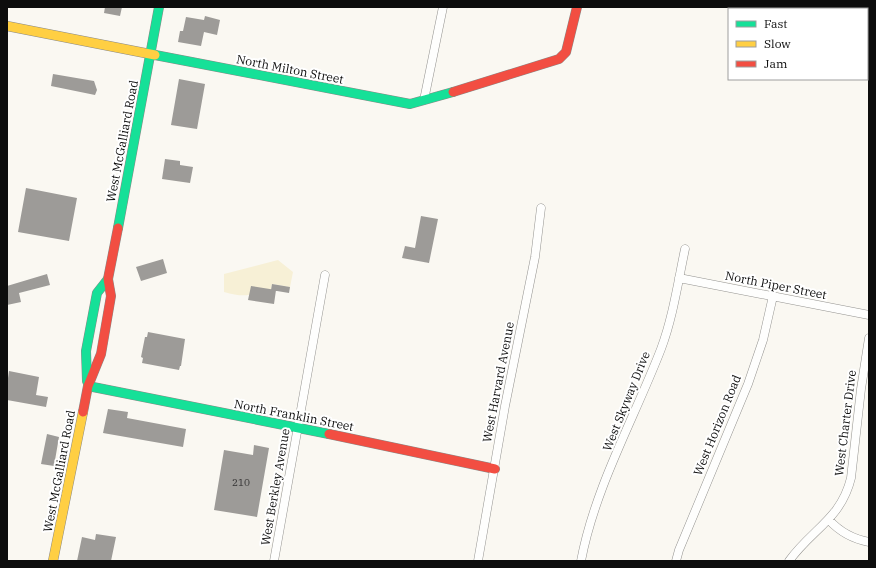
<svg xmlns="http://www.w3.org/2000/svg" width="876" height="568" font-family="'IBM Plex Serif',serif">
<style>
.sand{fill:#f7f0d6}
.building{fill:#9d9b98}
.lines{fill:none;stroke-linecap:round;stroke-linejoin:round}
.street-casing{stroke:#949390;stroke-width:9}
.fast-casing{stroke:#8a8987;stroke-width:10}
.slow-casing{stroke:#8a8987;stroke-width:10}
.jam-casing{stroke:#8a8987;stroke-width:10}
.street{stroke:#fefefd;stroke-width:8}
.fast{stroke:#16e098;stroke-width:9}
.slow{stroke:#ffcf43;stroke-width:9}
.jam{stroke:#f24e42;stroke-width:9}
.labels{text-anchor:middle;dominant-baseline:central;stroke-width:4;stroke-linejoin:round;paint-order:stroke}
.number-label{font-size:10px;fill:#313030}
.street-label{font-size:12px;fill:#0d0d0d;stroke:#fff}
</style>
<rect width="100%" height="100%" fill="#faf8f2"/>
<!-- sand -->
<path class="sand" d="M278 260 293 272 290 287 272 284 271 290C252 295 244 298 224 292V274Z"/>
<!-- building -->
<path class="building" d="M105 7H122L120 16 104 13Z
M205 16 220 20 217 35 204 32 201 46 178 42 180 31H183L186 17 204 20Z
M53 74 94 81 97 90 95 95 51 86Z
M179 79 205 84 197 129 171 125Z
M165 159 180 161V165L193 167 190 183 162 179Z
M26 188 77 198 69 241 18 232Z
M421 216 438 219 429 263 402 258 405 246 415 248Z
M163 259 167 273 141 281 136 267Z
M47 274 50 285 19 293 21 302 7 305V286Z
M272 284 290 287 289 293 271 290Z
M251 286 276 290 274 304 248 300Z
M148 332 185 339 181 366H180L179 370 142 363 143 358 141 357 145 337H147Z
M9 371 39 377 36 395 48 397 46 407 7 400V385Z
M108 409 128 412 127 418 186 429 183 447 103 433Z
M47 434 59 437 54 466 41 464Z
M254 445 269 448 257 517 214 510 224 450 253 455Z
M96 534 116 537 111 561H77L82 537 95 540Z"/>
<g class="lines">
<!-- street casing -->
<g class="street-casing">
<path id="street" d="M424 100 443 7
M679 278 869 315
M829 520C840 532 853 539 869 542
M274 561 325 275
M478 561 505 406 535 257 541 208
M581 561C595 487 634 419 661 349 673 317 678 282 685 249
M676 561 679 550 748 384 763 340 773 296
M789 561C812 529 841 519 851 478L861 389 869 338"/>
</g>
<!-- fast casing -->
<g class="fast-casing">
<path id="fast" d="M155 55 410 104 453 92
M118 228 159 7
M87 381 86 351 97 293 108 279
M88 386 329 434"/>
</g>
<!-- slow casing -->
<g class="slow-casing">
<path id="slow" d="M7 26 155 55
M53 561 83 412"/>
</g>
<!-- jam casing -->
<g class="jam-casing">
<path id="jam" d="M453 92 559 59 566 52 577 7
M83 412 88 386 101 354 111 296 108 279 118 228
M329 434 495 469"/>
</g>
<!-- street -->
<use href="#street" class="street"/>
<!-- fast -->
<use href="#fast" class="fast"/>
<!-- slow -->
<use href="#slow" class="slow"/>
<!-- jam -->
<use href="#jam" class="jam"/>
</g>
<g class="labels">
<!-- number labels -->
<g class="number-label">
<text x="241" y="482">210</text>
</g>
<!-- street labels -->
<g class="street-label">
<text transform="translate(290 69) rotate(11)">North Milton Street</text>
<text transform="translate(122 141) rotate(-79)">West McGalliard Road</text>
<text transform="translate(776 285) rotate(11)">North Piper Street</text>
<text transform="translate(498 382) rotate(-79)">West Harvard Avenue</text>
<text transform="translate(626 401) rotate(-68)">West Skyway Drive</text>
<text transform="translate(294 415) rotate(11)">North Franklin Street</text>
<text transform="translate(845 423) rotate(-83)">West Charter Drive</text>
<text transform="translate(717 425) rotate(-68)">West Horizon Road</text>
<text transform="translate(59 471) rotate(-79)">West McGalliard Road</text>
<text transform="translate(275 487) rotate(-80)">West Berkley Avenue</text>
</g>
</g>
<!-- border -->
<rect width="876" height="568" fill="none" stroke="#0d0d0d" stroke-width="16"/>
<!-- legend -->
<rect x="728" y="8" width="140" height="72" fill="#ffffff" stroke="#9e9e9e"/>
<rect x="736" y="21" width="20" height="6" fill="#16e098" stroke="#9e9e9e"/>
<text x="764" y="28" font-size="12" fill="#0d0d0d">Fast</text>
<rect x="736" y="41" width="20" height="6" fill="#ffcf43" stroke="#9e9e9e"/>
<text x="764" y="48" font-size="12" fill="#0d0d0d">Slow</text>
<rect x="736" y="61" width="20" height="6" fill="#f24e42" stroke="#9e9e9e"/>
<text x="764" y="68" font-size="12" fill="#0d0d0d">Jam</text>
</svg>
